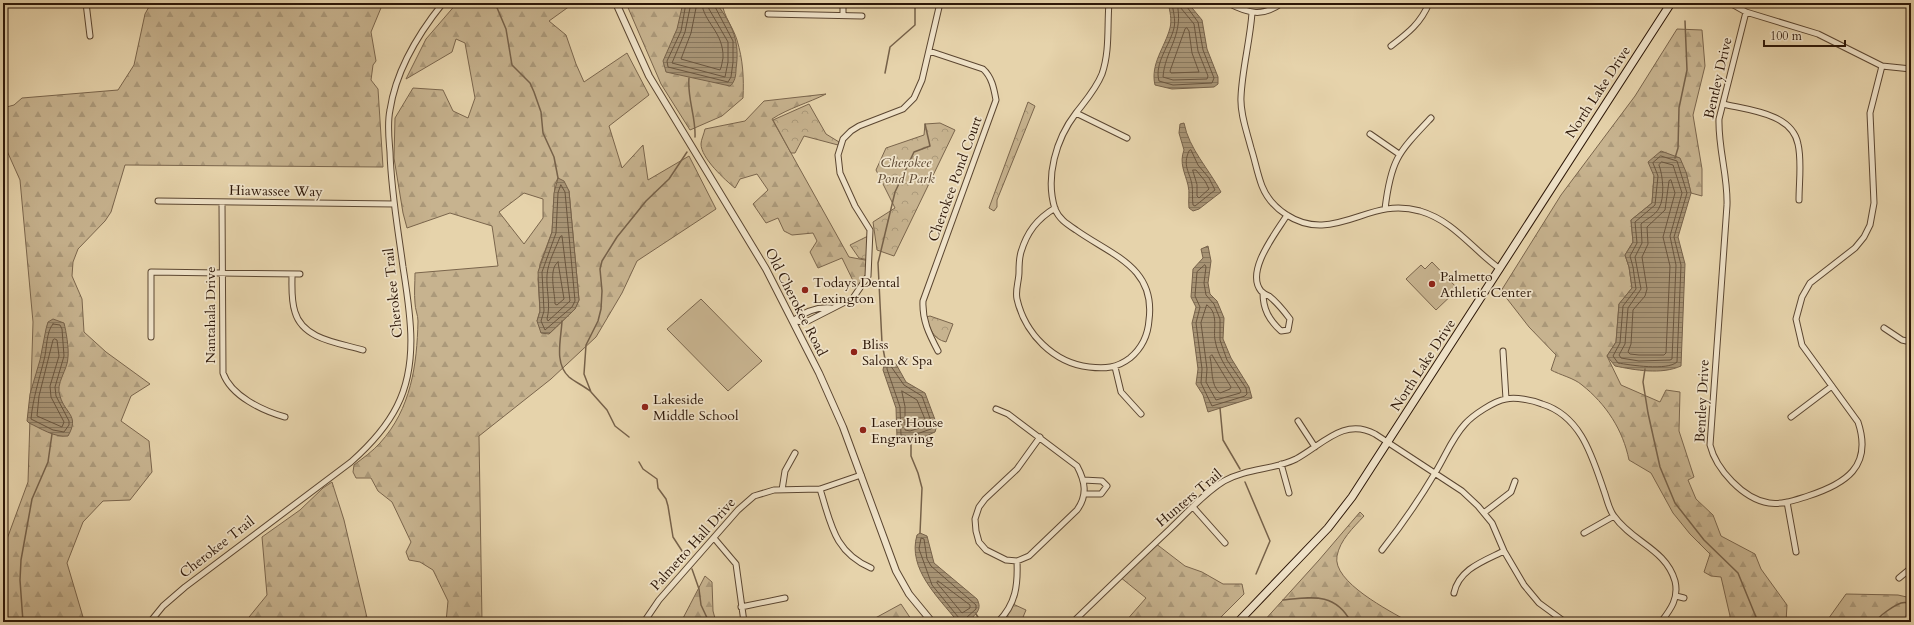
<svg xmlns="http://www.w3.org/2000/svg" width="1914" height="625" font-family="Cardo,serif">
<style>
.grass{fill:#c7b38f;stroke:#7a654c}
.forest{fill:url(#forest-firs);stroke:#7a654c;fill-rule:evenodd}
.park{fill:url(#park-crowns);stroke:#7a654c}
.water{fill:url(#water-rules);stroke:#766149}
.lines{fill:none;stroke-linecap:round;stroke-linejoin:round}
.shore{stroke:#6a553e;stroke-width:1}
.stream{stroke:#766149;stroke-width:1.5}
.minor-casing{stroke:#5b4631;stroke-width:7}
.tertiary-casing{stroke:#5b4631;stroke-width:8}
.secondary-casing{stroke:#2d1708;stroke-width:9}
.minor{stroke:#efe2c8;stroke-width:5}
.tertiary{stroke:#efe2c8;stroke-width:6}
.secondary{stroke:#efe2c8;stroke-width:7}
.poi-dot{fill:#8f2418;stroke:#efe2c8;stroke-width:1.5}
.labels{text-anchor:middle;dominant-baseline:central;stroke-width:3.5;stroke-linejoin:round;paint-order:stroke}
.street-label{font-size:14px;fill:#2d1708;stroke:#efe2c8}
.park-label{font-size:14px;font-style:italic;fill:#5b4630;stroke:#efe2c8}
.poi-label{font-size:14px;fill:#2d1708;stroke:#efe2c8;text-anchor:start}
</style>
<defs>
<pattern id="forest-firs" width="22" height="20" patternUnits="userSpaceOnUse"><rect width="22" height="20" fill="#c7b38f"/><path d="M5 1l3.5 6h-7zM16 11l3.5 6h-7z" fill="#ab997a"/></pattern>
<pattern id="park-crowns" width="20" height="18" patternUnits="userSpaceOnUse"><rect width="20" height="18" fill="#c7b38f"/><path d="M2 6a3 3 0 1 1 6 0M12 15a3 3 0 1 1 6 0" fill="none" stroke="#ab997a"/></pattern>
<pattern id="water-rules" width="6" height="5" patternUnits="userSpaceOnUse"><rect width="6" height="5" fill="#a79374"/><path d="M0 2.5h6" fill="none" stroke="#88775d"/></pattern>
</defs>
<rect width="100%" height="100%" fill="#e6d3ab"/>
<filter id="stains"><feTurbulence type="fractalNoise" baseFrequency=".005" numOctaves="4"/><feColorMatrix values="0 0 0 0 .2 0 0 0 0 .09 0 0 0 0 .02 0 0 0 .5 -.17"/></filter>
<radialGradient id="worn" r=".72"><stop offset=".6" stop-color="#630" stop-opacity="0"/><stop offset="1" stop-color="#630" stop-opacity=".3"/></radialGradient>
<!-- grass -->
<path class="grass" d="M1432 262 1458 289 1436 310 1406 279 1421 265 1425 269Z
M701 299 762 361 728 391 667 329Z"/>
<!-- forest -->
<path class="forest" d="M151 3H383L371 32 376 61 373 65 371 80 378 89 383 167 125 165 111 212 105 221 78 249 73 262 72 276 82 299 84 332 106 352 150 384 131 396 121 421 149 441 152 472 130 500 103 501 83 522 67 563 83 617 88 622H3V541L7 539 28 482 33 322 20 180 3 142V108L14 105 22 98 118 90 134 65 145 14Z
M457 3H574L549 21 566 35 576 64 584 82 627 53 649 95 609 126 622 168 643 145 648 180 689 156 716 209 637 261 622 293 596 337 551 379 479 436 482 622H446L448 601 433 570 420 562 409 560 406 552 411 542 392 502 378 491 371 478H356L353 472 354 465C363 458 373 451 380 443 411 409 417 365 418 321 418 315 415 309 415 303 414 293 415 283 415 273L498 266 492 226 450 213 407 228 403 213 394 158 395 118 413 88 443 90 453 111 468 118 475 98 465 43 456 39 452 52 406 79 426 39ZM558 178 569 191 579 300 575 309 549 334 537 321 540 311 538 279 540 264 552 232 555 184ZM524 193 543 199V218L524 244 499 212Z
M626 3H722C724 17 733 27 737 40 743 60 744 78 743 98L722 116 690 130 661 84Z
M1677 29 1702 30 1705 66 1693 115 1702 169V196L1691 193 1686 172 1654 176 1652 203 1631 220 1633 242 1625 255 1629 267 1632 288 1619 304 1616 342 1607 356 1621 385 1660 402 1666 390 1680 392 1679 431 1694 477 1688 480 1696 499 1713 515 1721 536 1755 554 1761 569 1787 605 1786 622H1729L1730 616 1721 577 1711 576 1704 572 1710 554 1690 534 1673 513 1651 473 1629 460C1623 430 1606 404 1582 385 1574 378 1560 375 1551 370L1556 355 1529 327 1501 291 1561 195 1635 96Z
M826 94C808 103 789 108 772 119L849 257 870 261 868 276 858 291 842 258 818 268 810 252 817 241 813 233 792 235 784 231 778 218 766 223 753 204 768 190 757 174 740 179 735 188C725 180 701 158 701 144 701 140 704 134 705 129L745 121 764 101Z
M332 482 344 520 368 622H245L267 595 262 537 300 510 323 488Z
M1360 512 1364 516C1353 528 1340 540 1337 556 1332 582 1390 611 1409 622H1263L1319 560Z
M1155 543 1185 566 1202 572 1223 584H1242L1244 594 1216 622H1125L1146 598 1120 577Z
M705 576 712 582 713 611 716 622H681Z
M1846 594 1898 595 1911 598V622H1826Z
M901 604 913 622H868Z
M1013 604 1026 610 1021 622H1004Z"/>
<!-- park -->
<path class="park" d="M1028 102 1035 106 997 200V207L994 211 989 208Z
M809 104 826 134 839 142 838 145 804 136 795 153H791L773 120Z
M940 123 955 130 894 256 877 250 873 222 895 208 876 170 886 148 924 135 925 124Z
M868 236 869 260 859 258 850 245Z
M930 316 953 324 946 342C933 339 930 329 926 317Z"/>
<!-- water -->
<path class="water" d="M683 3H716C733 25 740 42 736 69 736 75 735 82 730 86L666 72 663 61 677 29Z
M1168 3H1188L1202 20 1207 49 1218 77V84L1214 87 1172 89 1155 85C1150 64 1165 47 1170 28 1172 20 1170 11 1168 3Z
M1184 123C1189 149 1209 169 1221 192L1199 209 1193 211 1189 208C1188 200 1190 192 1188 185 1185 173 1179 163 1184 150L1179 133 1180 124Z
M1661 151 1680 158 1686 172 1691 193 1678 237 1685 264 1681 366C1661 375 1635 370 1615 366L1607 356 1616 342 1619 304 1632 288 1629 267 1625 255 1633 242 1631 220 1652 203 1654 176 1648 162Z
M558 178 564 181 569 191 579 300 575 309 549 334 541 333 537 321 540 311 538 272 552 232 554 193Z
M1208 246 1211 261 1208 283 1210 294 1217 301 1224 318 1223 339 1231 358 1249 387 1252 398 1208 412 1203 395 1196 384 1198 369 1192 323 1196 307 1191 297 1193 269 1203 258 1201 249Z
M53 319 64 323C66 331 69 348 68 357 68 370 55 383 60 396 65 414 80 415 68 436 55 438 40 428 29 423L27 421 30 394 40 360 46 329 48 322Z
M885 359 896 364 906 382 925 393 937 425 935 432C924 437 909 445 897 438L896 408 883 370Z
M920 533 927 536 934 563 977 599C983 610 975 615 967 622H958C939 598 907 569 917 535Z"/>
<g class="lines">
<!-- shore -->
<path class="shore" d="M686 3 681 31 667 61 668 67 728 82 731 77 733 62V41L713 3
M691 3 685 32 672 63 725 77 728 62V42L709 9 708 3
M697 3 691 33 681 59 720 70C722 66 722 62 723 58 724 32 703 22 702 3
M1172 3C1173 11 1176 20 1174 28 1170 45 1154 63 1159 81L1173 85 1212 83 1214 78 1203 50 1198 22 1187 7 1186 3
M1180 7 1194 24 1198 51 1208 76 1207 79 1173 80 1163 77C1165 51 1182 37 1178 9Z
M1187 28 1189 31 1192 53 1199 72 1171 73 1170 71 1185 29Z
M1191 150 1198 165 1209 178 1215 190 1195 206 1193 205C1192 198 1193 191 1192 185 1190 172 1182 166 1189 151Z
M1661 156 1677 161 1687 193 1674 237 1681 265 1677 362C1667 371 1630 365 1618 363L1613 356 1620 343 1623 306 1636 289 1633 267 1630 256 1637 243 1635 222 1655 205 1658 176 1653 163Z
M1662 162 1673 165 1682 193 1670 236 1676 265 1672 359 1670 360 1639 361 1621 358 1619 355 1625 344 1628 308 1641 289 1635 257 1642 243 1641 224C1646 219 1656 215 1659 208 1665 198 1663 175 1659 165Z
M1193 170H1196L1205 181 1209 189 1199 198 1197 196V185Z
M1671 180 1675 193 1663 237 1670 266 1666 353 1664 355H1639L1630 354 1628 352 1631 344 1633 310 1645 296 1647 289 1642 257 1648 244 1647 227 1665 210 1669 181Z
M561 185 565 192 575 301 572 307 545 330 541 321 544 311 542 272 556 233 558 193Z
M562 236 570 301 548 321 547 319C551 304 546 290 547 275 548 262 555 250 560 237Z
M558 262 564 299 557 305 555 304C555 293 548 269 558 262Z
M1205 265 1206 267 1204 283 1206 295 1214 304 1220 319V340L1227 360 1246 388 1247 394 1245 396 1212 406 1201 383 1202 369 1196 323 1200 307 1195 296 1197 272Z
M1207 305C1219 313 1213 329 1215 340 1218 359 1231 374 1241 391L1240 393 1216 400 1206 382 1207 369 1201 323Z
M53 324 60 325 62 329 64 356 55 387 56 396 69 421V425L64 432 53 430 31 419C33 398 39 380 44 360 47 350 46 331 53 324Z
M55 339 57 340 59 356 50 386 51 397 64 422 62 427 37 416 39 396 53 340Z
M1212 355 1231 387 1230 389 1220 393C1210 385 1213 369 1210 357Z
M890 365 904 385 922 396 932 424 931 429 911 436 901 435 900 407 887 369V366Z
M902 391 917 400 927 424 926 426 910 431 905 430V407Z
M938 581 970 605V608L962 613 937 583Z
M960 622 959 618 932 585 919 549 921 538 924 539 927 559 931 566 976 605V609L966 618 965 622"/>
<!-- stream -->
<path class="stream" d="M495 3 506 29 512 65 530 83 534 92 541 112 543 133 554 157 558 178
M885 73 890 47 915 25V3
M689 78C687 98 696 117 695 137
M1675 158 1678 148 1679 108 1687 70 1685 21
M562 321C561 340 554 363 569 377 575 382 584 386 590 391
M885 359 882 343 878 263 895 192 914 152 930 146 925 124
M1645 369 1643 382 1648 413 1660 467 1675 503 1704 540 1738 573 1758 622
M1220 408 1223 440 1240 469
M629 437 615 426 607 410 591 392 584 374 586 345 598 321 601 309 602 291 600 269 602 261 617 237 646 201 669 179 687 152
M911 440V456L918 473 922 488 920 533
M639 462 643 469 657 479 658 488 666 499 668 506 673 537 684 554
M1245 482 1270 541 1256 574
M692 569 699 589 701 605 709 622
M1283 600C1312 597 1335 592 1351 622
M976 614 981 622
M23 622 20 580 21 560 32 499 48 462 52 434
M1876 622C1878 616 1895 605 1901 603 1904 602 1908 603 1911 603"/>
<!-- minor casing -->
<g class="minor-casing">
<path id="minor" d="M86 3 90 36
M1228 3C1249 14 1263 17 1282 3
M1730 3 1746 12 1818 34 1882 66 1911 69
M1746 12 1719 119C1718 148 1728 176 1727 205L1710 445C1716 469 1743 499 1769 503 1782 505 1795 500 1808 496 1845 484 1873 467 1858 422L1802 345 1796 319 1802 297 1810 283 1855 248 1864 237 1870 225 1874 203 1870 113 1882 66
M1252 13C1250 41 1242 70 1241 97 1240 114 1247 132 1251 148 1255 160 1257 173 1262 186 1271 209 1297 226 1322 225 1358 223 1379 200 1420 211 1454 221 1472 249 1500 269
M768 14 862 16
M843 14V3
M1391 46C1408 33 1421 23 1429 3
M929 51 983 69C992 77 994 89 996 100L923 301C922 320 929 334 938 351
M1723 104C1748 110 1792 113 1798 144 1802 161 1799 182 1799 200
M1076 113 1127 138
M1370 134 1399 154
M158 201 394 204
M222 202 223 373C231 396 263 411 285 417
M1055 208C1037 219 1027 232 1021 252 1019 259 1019 266 1019 272 1019 281 1015 290 1017 299 1025 334 1054 363 1089 367 1105 369 1117 368 1130 358 1142 348 1148 335 1149 320 1156 267 1111 255 1076 230 1067 224 1059 219 1055 209 1045 177 1056 139 1076 113 1086 100 1096 89 1102 74 1110 51 1107 26 1109 3
M1385 209C1391 159 1398 153 1431 118
M292 275C292 287 291 300 295 312 303 340 340 343 363 350
M1263 293C1263 309 1269 320 1281 331L1288 330 1290 319C1284 311 1278 303 1269 296 1266 295 1264 294 1261 291 1245 271 1276 233 1287 215
M793 321 806 322 853 298 868 276 870 230 855 206 840 173 838 155 843 139 851 131 859 126 903 109 914 98 922 80 940 3
M793 321C804 312 817 307 831 308
M1884 328 1902 340 1911 342
M151 337V272L300 274
M1503 351 1506 399
M1115 367 1121 392 1141 414
M996 409 1008 414 1077 466C1085 481 1088 495 1077 510L1029 556 1017 561 1006 560 986 550 979 542 976 531 975 519 979 507 985 499 1017 469 1040 437
M1791 417 1832 386
M1298 421 1315 447
M1281 464 1289 493
M1083 480 1102 481 1107 486 1101 494H1084
M820 489C831 524 834 552 871 568
M782 490 785 471 795 453
M1787 502 1796 552
M1193 507 1225 543
M1485 512 1511 492 1515 481
M1584 533 1614 516
M714 538 736 564 744 622
M1382 550C1401 526 1419 500 1435 473 1445 457 1452 438 1465 424 1473 415 1494 401 1506 399 1516 397 1532 400 1542 404 1581 416 1592 456 1604 491 1607 499 1609 510 1614 516 1632 542 1666 549 1675 581 1679 598 1671 609 1661 622
M1899 578 1911 568
M1454 593C1459 569 1484 561 1504 551
M1676 596 1684 598
M741 607 785 598
M150 622 163 606 185 587 351 462C369 446 386 428 397 406 419 363 410 312 403 267 398 229 391 191 390 152 389 139 387 124 390 110 396 70 418 34 443 3
M644 622 659 600 738 510 754 496 774 490 820 489 861 475
M998 622C1016 604 1018 585 1017 561
M1073 622C1105 591 1137 560 1170 529 1187 513 1204 493 1224 481 1247 468 1274 470 1296 459 1322 445 1344 417 1375 434L1462 491 1478 506 1492 523 1504 551 1524 585 1539 603 1565 622
M1611 622V621"/>
</g>
<!-- tertiary casing -->
<g class="tertiary-casing">
<path id="tertiary" d="M616 3 649 76 766 269 819 373 843 427 896 571 909 594 932 622"/>
</g>
<!-- secondary casing -->
<g class="secondary-casing">
<path id="secondary" d="M1238 622 1328 528 1352 497 1671 3"/>
</g>
<!-- minor -->
<use href="#minor" class="minor"/>
<!-- tertiary -->
<use href="#tertiary" class="tertiary"/>
<!-- secondary -->
<use href="#secondary" class="secondary"/>
</g>
<!-- markers -->
<g class="poi-dot">
<circle cx="1432" cy="284" r="4"/>
<circle cx="805" cy="290" r="4"/>
<circle cx="854" cy="352" r="4"/>
<circle cx="645" cy="407" r="4"/>
<circle cx="863" cy="430" r="4"/>
</g>
<g class="labels">
<!-- street labels -->
<g class="street-label">
<text transform="translate(1718 78) rotate(-77)">Bentley Drive</text>
<text transform="translate(1598 92) rotate(-57)">North Lake Drive</text>
<text transform="translate(955 179) rotate(-70)">Cherokee Pond Court</text>
<text transform="translate(276 191) rotate(1)">Hiawassee Way</text>
<text transform="translate(393 293) rotate(-96)">Cherokee Trail</text>
<text transform="translate(796 302) rotate(63)">Old Cherokee Road</text>
<text transform="translate(210 315) rotate(-90)">Nantahala Drive</text>
<text transform="translate(1423 365) rotate(-57)">North Lake Drive</text>
<text transform="translate(1702 401) rotate(-87)">Bentley Drive</text>
<text transform="translate(1189 498) rotate(-40)">Hunters Trail</text>
<text transform="translate(693 544) rotate(-48)">Palmetto Hall Drive</text>
<text transform="translate(217 547) rotate(-38)">Cherokee Trail</text>
</g>
<!-- park labels -->
<g class="park-label">
<text x="906" y="162">Cherokee<tspan x="906" dy="16">Pond Park</tspan></text>
</g>
<!-- poi labels -->
<g class="poi-label">
<text x="1440" y="276">Palmetto<tspan x="1440" dy="16">Athletic Center</tspan></text>
<text x="813" y="282">Todays Dental<tspan x="813" dy="16">Lexington</tspan></text>
<text x="862" y="344">Bliss<tspan x="862" dy="16">Salon &amp; Spa</tspan></text>
<text x="653" y="399">Lakeside<tspan x="653" dy="16">Middle School</tspan></text>
<text x="871" y="422">Laser House<tspan x="871" dy="16">Engraving</tspan></text>
</g>
</g>
<!-- margin -->
<rect width="1914" height="625" fill="none" stroke="#e6d3ab" stroke-width="16"/>
<rect x="4" y="4" width="1906" height="617" fill="none" stroke="#2d1708" stroke-width="2"/>
<rect x="8" y="8" width="1898" height="609" fill="none" stroke="#2d1708"/>
<!-- scale -->
<path d="M1764 40v6h81v-6" fill="none" stroke="#2d1708" stroke-width="2"/>
<text x="1770" y="40" font-size="12" fill="#2d1708" stroke="#efe2c8" stroke-width="3" paint-order="stroke">100 m</text>
<rect width="100%" height="100%" filter="url(#stains)"/>
<rect width="100%" height="100%" fill="url(#worn)"/>
</svg>
